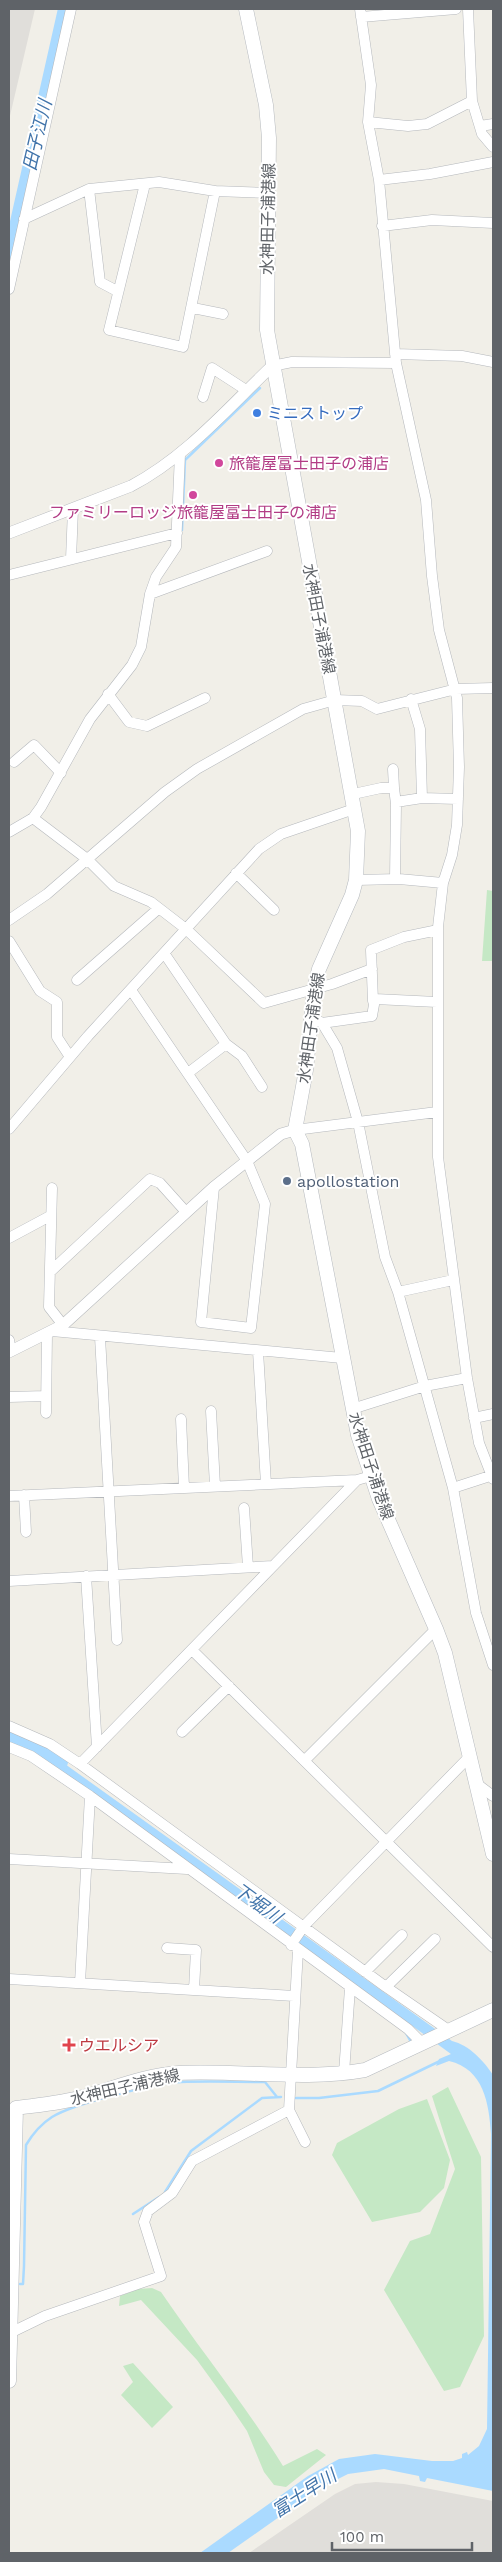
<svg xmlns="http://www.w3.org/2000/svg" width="502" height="2562" font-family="'Work Sans','Noto Sans JP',sans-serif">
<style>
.industrial{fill:#e0deda}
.green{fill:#c5e8c5}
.water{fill:#aadaff}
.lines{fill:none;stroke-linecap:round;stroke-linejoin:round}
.stream{stroke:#aadaff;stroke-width:2.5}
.river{stroke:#aadaff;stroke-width:16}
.minor-casing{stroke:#b5b8bc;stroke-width:11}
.tertiary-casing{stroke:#b5b8bc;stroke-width:12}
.secondary-casing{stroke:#b6babf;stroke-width:15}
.minor{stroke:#fff;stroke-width:10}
.tertiary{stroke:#fff;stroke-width:11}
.secondary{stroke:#fff;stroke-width:14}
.shop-dot{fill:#3f7fe0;stroke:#fff;stroke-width:2}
.hotel-dot{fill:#d1479c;stroke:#fff;stroke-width:2}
.service-dot{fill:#5c6f8a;stroke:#fff;stroke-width:2}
.health-dot{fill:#e0444e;stroke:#fff;stroke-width:2}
.labels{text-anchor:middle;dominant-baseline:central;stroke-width:4;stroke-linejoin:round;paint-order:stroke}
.street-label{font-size:16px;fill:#5f6368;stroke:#fff}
.shop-label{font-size:16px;fill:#366cbe;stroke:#fff;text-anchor:start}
.hotel-label{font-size:16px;fill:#b23c85;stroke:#fff;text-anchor:start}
.service-label{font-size:16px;fill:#4e5e75;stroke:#fff;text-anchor:start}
.health-label{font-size:16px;fill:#be3a42;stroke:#fff;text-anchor:start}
.water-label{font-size:18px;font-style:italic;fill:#4174aa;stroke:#fff}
</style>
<rect width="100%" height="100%" fill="#f1efe8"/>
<!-- industrial -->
<path class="industrial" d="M9 9H35L9 120Z
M376 2482 404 2484 493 2501V2553H249L335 2494 355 2484Z"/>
<!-- green -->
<path class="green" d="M487 890 493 891V961H482Z
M448 2087 481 2157 484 2336 460 2387 444 2391 384 2290 410 2241 430 2234 455 2169 432 2096Z
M427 2099 450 2160 444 2188 420 2212 372 2222 332 2155 337 2143 399 2109Z
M152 2288 161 2292C201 2351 246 2406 283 2466L317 2449 326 2455 286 2487 274 2485 264 2472 247 2431 226 2400 197 2360 141 2300 119 2306 120 2296 138 2289Z
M133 2363 173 2407 152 2428 121 2395 133 2382 123 2366Z"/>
<!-- water -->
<path class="water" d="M44 1749 452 2041C469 2045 484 2061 493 2075V2491L427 2478 425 2482 420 2481 419 2476 384 2469 348 2474 320 2488 228 2553H200L308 2476 339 2459 375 2454 432 2461H453L462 2458V2454L467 2452 468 2455 479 2446 487 2429 491 2134C489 2104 484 2069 449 2061L436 2066 439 2059 451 2054 41 1756Z"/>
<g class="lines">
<!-- stream -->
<path class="stream" d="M182 530 185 460 260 388
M406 2033 411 2042 409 2043
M296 2098H319L378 2091 440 2061
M165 2192 191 2151 262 2098 281 2097
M133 2214 159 2197
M20 2284H23L24 2266 26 2145C32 2135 41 2124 52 2117 73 2104 155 2083 181 2082 208 2081 237 2082 265 2082L277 2097"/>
<!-- river -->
<path class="river" d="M9 262 66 9
M9 1734 25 1739 60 1762"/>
<!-- minor casing -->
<g class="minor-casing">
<path id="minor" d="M468 9 472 101 482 134 493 147
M361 17 456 9
M368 122 408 126 427 124 472 101
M480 126 493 124
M379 180 430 174 493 162
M145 184 109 330 183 347 215 191
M89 189 100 282 117 291
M24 219 89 189 159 182 215 191 270 193
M382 226 432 220 493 223
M9 289 71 9
M193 308 223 314
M395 354 462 356 493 362
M272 366 292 362 396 363
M203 397 212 368 246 390
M71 559 73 509
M9 575 177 533
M150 594 267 551
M108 694 129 722 147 726 205 698
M411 699 420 729 422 798
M14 762 34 745 61 773
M393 769 394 788
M358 793 381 788H394L396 804 395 879
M396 802 422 798 458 799
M33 818 87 859 114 886 151 902 186 929 264 1003 332 984 372 969
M9 832 33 818 41 807 90 719 132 665 141 647 150 594 156 577 176 547 180 454
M236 873 274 910
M356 880 399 879 443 883 452 855 457 825 459 767 457 698 439 630 432 576 426 500 396 363 379 180 368 122 371 85 360 9
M443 883 438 927V1157L467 1378 479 1443 493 1479
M9 920 47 894 165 792 197 769 303 709 335 700 362 701 377 709 456 689 493 688
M9 941 40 991 57 1002V1037L70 1057
M164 953 226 1044 242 1056 262 1087
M77 980 158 909
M131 990 247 1161 265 1204 251 1328 201 1322 214 1187
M373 1001 371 950 404 937 438 930
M312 1017 322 1023 337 1048 358 1122 385 1257 398 1292 453 1488 476 1613 493 1665
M322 1023 372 1016 375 999 437 1002
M188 1073 226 1044
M9 1129 88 1036 259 849 281 834 354 809
M295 1130 437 1112
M52 1188 49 1307 63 1325
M9 1238 50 1216
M50 1272 150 1179 160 1183 186 1212
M398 1292 453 1280
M52 1331 342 1358
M100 1337 117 1640
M9 1340 11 1351
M258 1351 266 1484
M9 1397 46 1396
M352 1409 425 1386 467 1378
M211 1411 215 1486
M46 1413 47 1333
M474 1418 493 1414
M181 1419 184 1488
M453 1488 493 1475
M24 1495 26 1532
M9 1496 357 1480
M244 1508 248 1567
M86 1576 97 1747
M9 1581 273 1566
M192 1650 493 1947
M9 1726 50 1744 80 1764 386 1987 450 2031
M182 1732 229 1686
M9 1747 31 1756 90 1796 408 2029 423 2044
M305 1760 436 1629
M80 1764 357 1480 371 1476
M477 1784 493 1796
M9 1859 187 1869
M291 1945 304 1926 470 1756
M167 1948 196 1950 194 1990
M365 1972 402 1935
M9 1979 294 1996
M80 1983 90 1796
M386 1987 435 1939
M344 2073 350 1988
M289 2110 305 2142
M10 2333 45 2316 161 2276 144 2222 148 2211 172 2193 192 2161 289 2110 298 1950"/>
</g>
<!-- tertiary casing -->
<g class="tertiary-casing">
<path id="tertiary" d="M9 533 131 486C186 457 227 409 272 366
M9 1352 63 1325 214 1187 281 1134 295 1130"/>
</g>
<!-- secondary casing -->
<g class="secondary-casing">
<path id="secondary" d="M246 9 266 105 269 138 267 330 358 831 356 880 352 895 319 969 314 990 306 1070 295 1130 302 1144 358 1435 379 1499 436 1629 445 1653 493 1854
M9 2381 16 2108C38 2105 62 2103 83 2097 115 2088 146 2075 179 2073 240 2070 304 2081 365 2070L493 2010"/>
</g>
<!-- minor -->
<use href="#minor" class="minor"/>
<!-- tertiary -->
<use href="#tertiary" class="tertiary"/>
<!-- secondary -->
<use href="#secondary" class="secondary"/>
</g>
<!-- markers -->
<circle class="shop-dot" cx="257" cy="413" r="5"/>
<g class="hotel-dot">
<circle cx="219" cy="463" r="5"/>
<circle cx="193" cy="495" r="5"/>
</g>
<circle class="service-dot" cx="287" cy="1181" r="5"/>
<path class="health-dot" d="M66.5 2037.5h5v5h5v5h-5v5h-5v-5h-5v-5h5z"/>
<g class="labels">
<!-- street labels -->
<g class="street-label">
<text transform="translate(268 219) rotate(-89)">水神田子浦港線</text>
<text transform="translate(319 619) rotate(79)">水神田子浦港線</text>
<text transform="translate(311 1028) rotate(-82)">水神田子浦港線</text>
<text transform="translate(371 1466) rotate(72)">水神田子浦港線</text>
<text transform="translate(125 2087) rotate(-13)">水神田子浦港線</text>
</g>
<!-- shop labels -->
<g class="shop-label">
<text x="267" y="413">ミニストップ</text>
</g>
<!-- hotel labels -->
<g class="hotel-label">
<text x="229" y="463">旅籠屋富士田子の浦店</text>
<text x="193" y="512" text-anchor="middle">ファミリーロッジ旅籠屋富士田子の浦店</text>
</g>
<!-- service labels -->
<g class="service-label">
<text x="297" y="1181">apollostation</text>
</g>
<!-- health labels -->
<g class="health-label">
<text x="79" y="2045">ウエルシア</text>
</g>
<!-- water labels -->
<g class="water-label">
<text transform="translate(37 135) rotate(-77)">田子江川</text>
<text transform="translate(258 1903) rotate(36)">下堀川</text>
<text transform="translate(304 2493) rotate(-33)">富士早川</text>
</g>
</g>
<!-- border -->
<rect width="502" height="2562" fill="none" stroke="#5f6368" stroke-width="20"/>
<!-- scale -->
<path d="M332 2542v8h140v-8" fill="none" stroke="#5f6368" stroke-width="2.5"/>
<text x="340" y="2542" font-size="15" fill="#5f6368" stroke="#ffffff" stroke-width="4" paint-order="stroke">100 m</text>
</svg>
